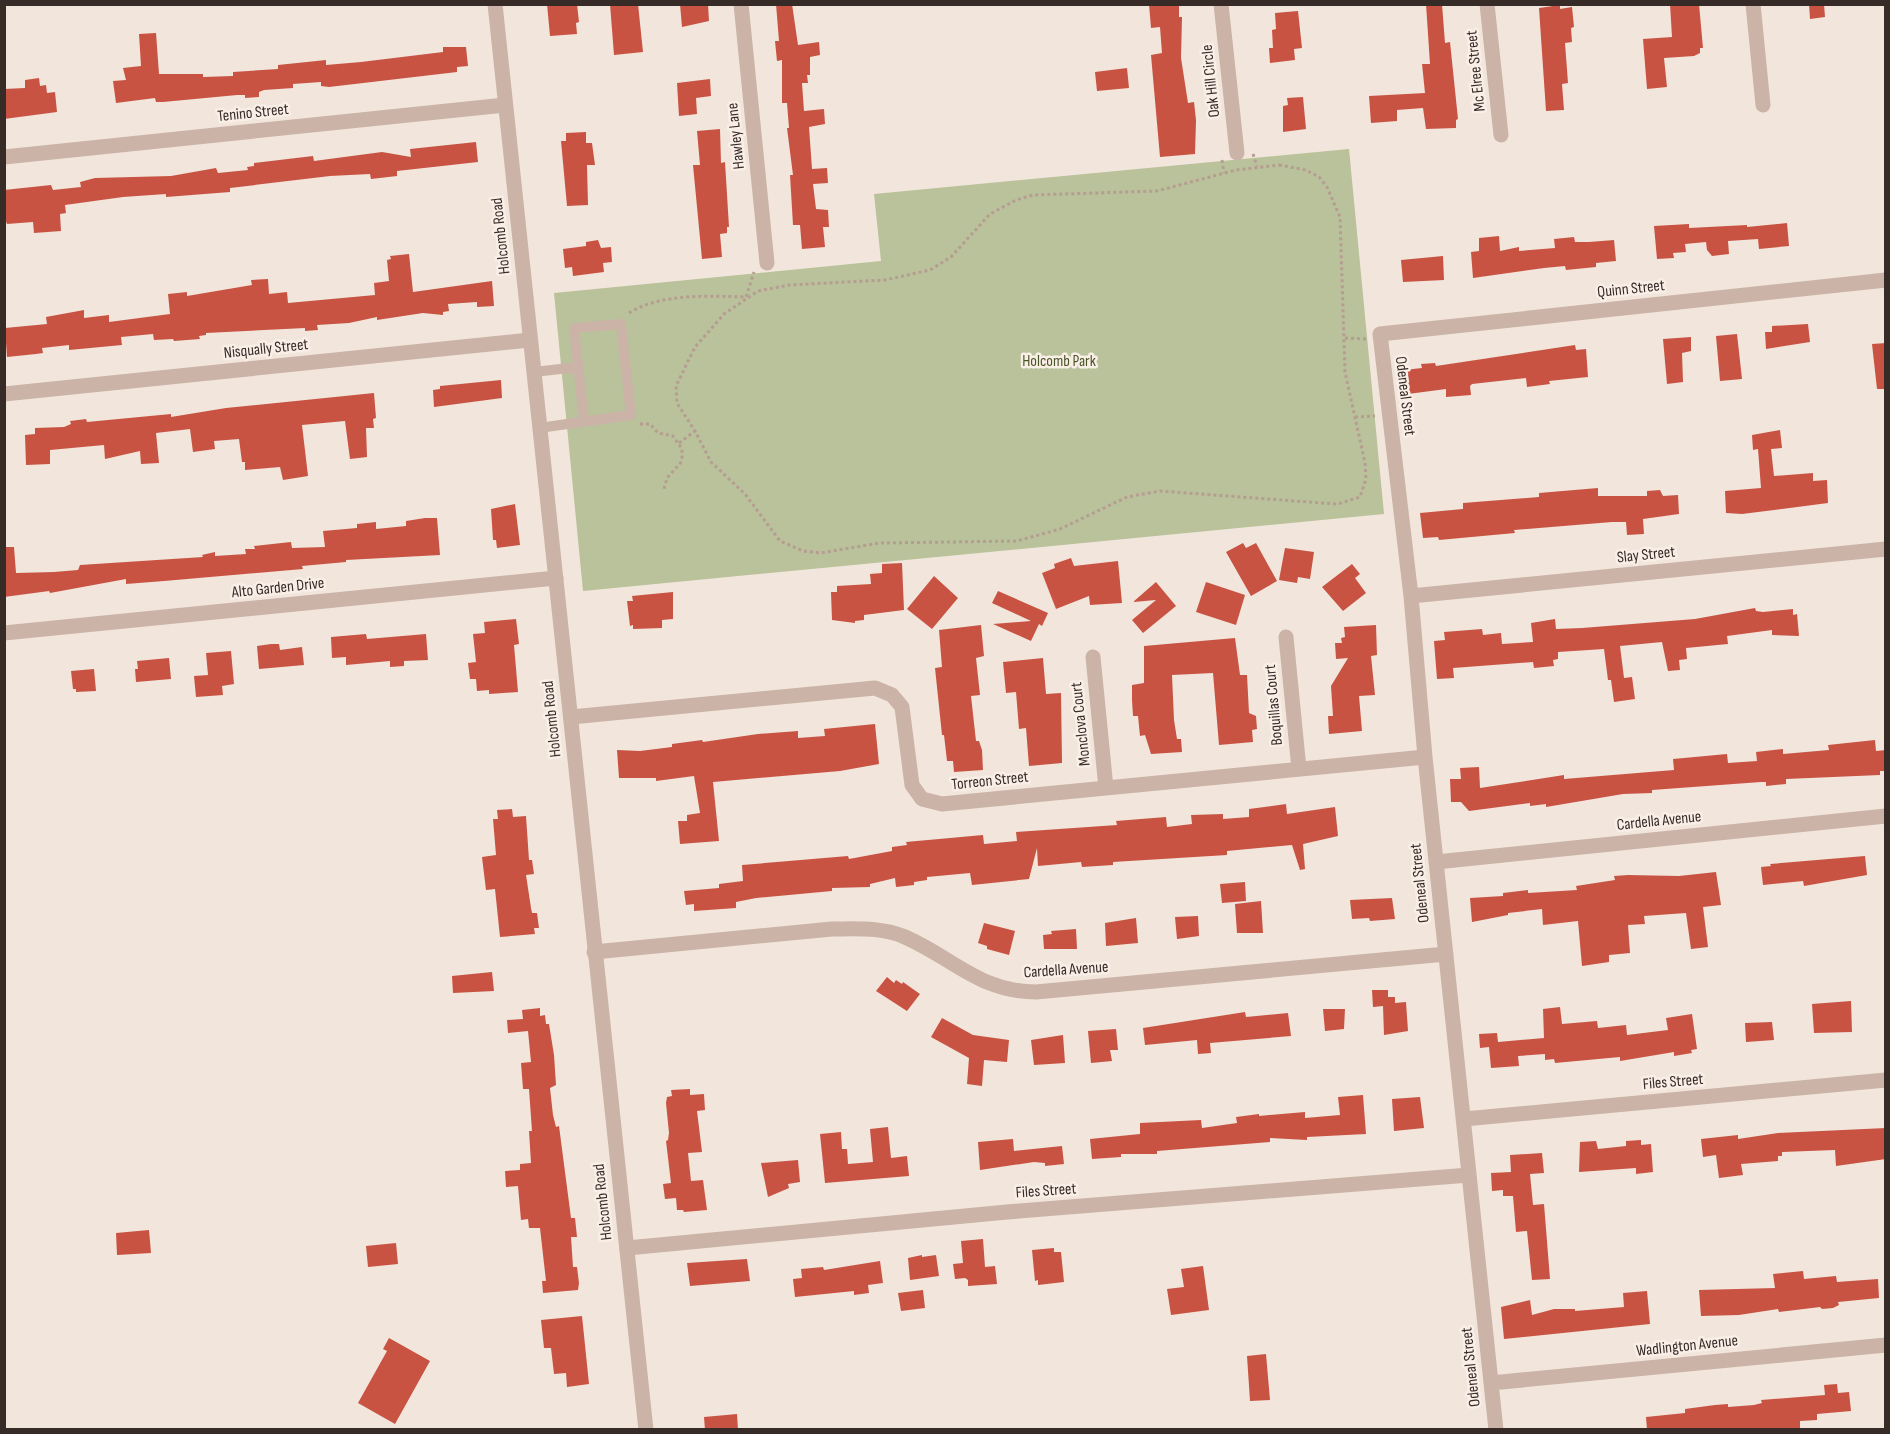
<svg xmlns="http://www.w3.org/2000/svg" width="1890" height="1434" font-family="'Sofia Sans Condensed',sans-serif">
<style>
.green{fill:#b9c29b}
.building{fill:#c85343}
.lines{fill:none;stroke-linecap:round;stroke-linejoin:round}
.path{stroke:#b69d91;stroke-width:3;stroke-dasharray:3 3;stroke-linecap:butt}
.service{stroke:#cbb3a7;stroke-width:10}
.minor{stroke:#cbb3a7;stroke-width:15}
.tertiary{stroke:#cbb3a7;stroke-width:15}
.labels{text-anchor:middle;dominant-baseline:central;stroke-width:5;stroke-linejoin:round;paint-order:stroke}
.street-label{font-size:16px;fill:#372b28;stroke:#faefe7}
.park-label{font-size:16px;fill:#4b562b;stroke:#faefe7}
</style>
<rect width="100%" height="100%" fill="#f2e5db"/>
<!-- green -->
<path class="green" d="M1349 149 1384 514 583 591 554 293 881 261 874 194Z"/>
<!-- building -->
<path class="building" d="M547 4H577L579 22 576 23 577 34 550 36Z
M610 4H638L643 52 614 55Z
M680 4H708L709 21 682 27Z
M776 4H792L798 45 819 42 820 55 810 57V75H807L808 83H802L804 111 824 109 825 124 809 127 812 169 827 168 828 183 813 184 816 209 828 210 829 227H823L825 247 802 249 800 225H793L790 175H793L787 128H789L787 103H782V60L777 61 775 41H779Z
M1149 4H1179V17H1182L1181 58 1188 103 1194 102 1196 120 1195 154 1160 157 1151 55 1162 53 1160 27 1151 28Z
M1426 4H1442L1445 43 1450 42 1458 119 1456 120V128L1426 129 1423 108 1397 110V121L1371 123 1369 96 1425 93 1422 64H1430Z
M1670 4H1699L1703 48H1700V53L1694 56 1664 58 1667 87 1647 89 1643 39 1672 37Z
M1809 4H1824L1825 17 1810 19Z
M1560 5V9L1572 7 1574 27 1571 28 1572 42 1565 43 1568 83 1562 84 1564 110 1546 111 1539 8Z
M1298 11 1302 48 1294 49 1295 60 1270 63 1269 48H1273L1272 30 1276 29 1275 13Z
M156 33 159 74H203V77L233 76V72L278 69V65L326 60V65L361 62 443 52V47H466L468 66 457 67V72L329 87 321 86V82L293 84V88L264 90 259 92V97L245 98V95H237L163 102H156L155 98 116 103 113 81 126 80 123 68 141 66 139 34Z
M1127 68 1129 88 1097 91 1095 72Z
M39 78 40 86 46 85 47 93 55 92 57 112 4 119V89L25 88V80Z
M710 79 711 96 696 98 697 114 679 116 677 83Z
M1303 97 1306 129 1283 132V106L1288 105 1287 98Z
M720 129 721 163 725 162 729 227H727V233L720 234 722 257 702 259 693 165H700L697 131Z
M586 132V143H592L595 165H587L588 205 567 206 561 141H566V133Z
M476 142 478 162 397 171V176L371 179 370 174 330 176 230 188V192L166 197V194L123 197 65 205 66 213 60 214 61 231 34 233 33 222 7 224 4 216V190L51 185 53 190 81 187 80 182 95 178 171 176 216 168 218 173 248 170 247 167 254 166V163L313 156 314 161 382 152 411 157 410 149Z
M1787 223 1789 246 1759 249 1758 239 1728 241 1729 254 1712 256 1707 250 1706 242 1685 244 1686 252 1673 253 1674 258 1657 259 1654 226 1689 224V228L1747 225V227Z
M1499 236 1500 251 1519 247V251L1555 248 1554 239 1574 237 1575 242H1589L1614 240 1616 261 1596 263V267L1566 270 1565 266 1544 268 1473 278 1471 252 1479 251V238Z
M598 240 601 248 611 247 612 262 603 263 604 272 573 276 572 267 565 268 563 249 586 246V242Z
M409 254 413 292 492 281 494 306 477 307V302L448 304 449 311 443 312V315L423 313 377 320V317L349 323 317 325 318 330 305 331V328L206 333V335L199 336 200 339 174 341 173 339 154 340 153 334 121 337 122 345 69 350V345L42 348 43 353 36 354 7 357 5 328 47 324 46 317 84 310V318L109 315V322L170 314 168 294 187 292V296L252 285 251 280 268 279 269 294 287 292 288 303 375 295 374 283 389 281 387 260 391 259 390 256Z
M1443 256 1444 280 1403 282 1401 260Z
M1808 324 1810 342 1766 349 1765 332H1772V326Z
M1737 334 1742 379 1720 381 1716 336Z
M1691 337V351L1682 353 1683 382 1667 384 1663 339Z
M1886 343V389H1877L1872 344Z
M1575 345 1576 350 1586 349 1588 377 1549 381 1550 384 1527 387 1526 378 1472 384 1470 386 1471 395 1446 397V389L1408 394 1404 370 1422 368 1421 364 1435 363 1436 366Z
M501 380 502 398 434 407 433 390 440 389V386Z
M374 393 376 418 373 419 374 428H366L367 457 350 459 345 421 302 425 308 476 283 480 280 467 245 470V462H242L239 439 214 441 215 449 193 452 190 429 156 433 159 463 141 464 140 451 105 459 104 445 50 450V464L26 465 25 435 35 434V428L64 427 71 424 70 421 86 419 87 422 171 414V417L226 408Z
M1780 430 1782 448 1771 449 1774 476 1813 473V481L1827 480 1828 503 1742 514 1726 513 1725 491 1761 488 1758 449 1753 450 1752 435Z
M1598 488V496H1647V491L1660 490 1663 496 1678 495 1679 514 1643 519 1644 534 1627 535 1626 522H1612L1514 530 1515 533 1439 540 1438 537 1423 538 1420 513 1463 509V503L1539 497V493Z
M515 504 520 545 497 548 496 540H493L491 509Z
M425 518H437L440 555 346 560V562L302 566 303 569 164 581 126 584V579L50 593 49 591 4 597V547H14L16 573 54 572 78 570 80 565 203 557 202 555 215 552V556L246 554 245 549H255L254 546 291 542 292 548 325 547 323 531 357 528V524L376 522V529L406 526V521Z
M1243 543 1246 548 1256 543 1277 581 1251 596 1226 552Z
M1285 548 1314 552 1310 579 1298 577 1297 583 1279 580Z
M1071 558 1074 566 1118 561 1122 603 1090 605 1089 596 1056 609 1042 573 1055 568 1054 564Z
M902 563 904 610 864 615V620L855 621V623L832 620 831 592H837V586L871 584 870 574 882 573V564Z
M1352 564 1360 574 1355 578 1366 593 1343 611 1322 587Z
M934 576 958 598 932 629 907 609Z
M1156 582 1176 606 1143 633 1132 620 1156 600 1133 602Z
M1206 582 1245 595 1236 625 1196 612Z
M998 591 1048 613 1042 626 1039 624 1031 641 993 624 1031 621 992 603Z
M673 592V619L662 620V628L633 629V625L630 626 627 601H633L632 596Z
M1755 608 1756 611 1763 612 1793 609V615L1797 614 1799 636 1772 635V630L1727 636 1728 644 1686 648 1687 659 1679 660 1680 670 1668 671 1662 642 1620 646 1624 678 1632 677 1635 699 1614 702 1611 680H1608L1604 649 1558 652V659L1553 660 1554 666 1534 668 1533 662 1453 668 1454 678 1437 679 1434 641 1445 640 1444 632 1482 629 1483 635 1501 633 1502 644 1533 642 1531 623 1555 619 1556 629 1582 628 1695 619Z
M516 619 519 644 514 645 518 692 489 694V690L477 691 476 679H470L468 663 476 662 473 634 485 633 484 622Z
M981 625 984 656 976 658 980 695 971 696 976 741H979L982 750 983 770 954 772 953 761H947L944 735H942L935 668 942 667 939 630Z
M1376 625 1377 655 1371 656 1375 695 1359 696 1362 731 1329 734 1328 716H1333L1331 686 1348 658 1336 659 1335 643H1342L1341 638 1345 637 1344 627Z
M366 634 367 639 426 634 428 660 404 661V666L390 667V661L346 665V657L332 658 331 637Z
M1235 638 1240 675H1247L1249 713 1256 716 1257 729 1252 730 1253 742 1219 745 1213 673 1172 675 1174 720 1177 739H1181L1182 752 1151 754 1145 735 1140 736 1138 716H1133L1132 700V685L1144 683V646Z
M271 644H279L280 650 302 647 304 665 259 669 257 646Z
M231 651 234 684 222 686 223 695 196 697 194 676 208 675 206 653Z
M169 658 171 679 136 682 135 669H138L137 661Z
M1043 658 1046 694 1061 693 1062 763 1029 766 1026 728 1019 729 1016 692 1006 693 1003 662Z
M94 669 96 691 76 692V689H73L71 671Z
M875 724 879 764 840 771 713 782 719 841 680 844 678 821H687V815L700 813 694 776 656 781V778H619L617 750 640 751 672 747V744L702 740 703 742 758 734 798 731V738L825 736 824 729Z
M1875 740 1876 751 1886 750V771H1880V775L1786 779V784L1766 786V782H1761L1652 790V793L1623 794 1546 807V804L1530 806V803L1469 811 1461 802H1451L1450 779H1461L1460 768 1479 767 1480 788 1564 775V779L1674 770 1673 759 1727 754 1728 763 1757 761 1756 752 1783 749V754L1829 750 1828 745Z
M1286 804 1287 814 1335 807 1338 836 1303 844 1305 869 1300 870 1292 845 1227 851V855L1113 862V865L1082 867 1081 862 1038 866 1037 848 1029 879 972 885 970 873 927 877V880L914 882V885L896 887 895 878 870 884V887L832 888V891L756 898 736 902V908L694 911V904L686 905 684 891 719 888V884L743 881 742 865 848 856 849 859 892 851V847L907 845 906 842 983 835 984 844 1017 841 1016 832 1117 825 1116 821 1166 817 1167 827 1192 824 1191 815 1223 814V819L1249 817V809Z
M512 809 513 817 526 816 529 860H532L534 874 526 875 531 908 532 913H537L539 928H534L535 934 500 937 495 889 486 890 482 857 496 855 493 819H498L497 810Z
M1865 856 1867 875 1804 886 1803 881 1763 885 1761 867 1771 866 1770 864Z
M1716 872 1721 905 1703 907 1708 947 1691 949 1686 913 1644 916 1645 924 1628 925 1630 953 1609 955V962L1582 966 1578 921 1543 925 1542 909 1508 913V915L1472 922 1470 898 1503 896V893L1528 890V893L1577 890 1576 886 1615 880 1614 876 1628 875 1679 876Z
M1245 882 1246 901 1222 903 1220 884Z
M1392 898 1395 919 1370 921 1369 918 1352 919 1350 900Z
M1261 901 1263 933H1237L1235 904Z
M1198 916 1199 936 1177 939 1175 917Z
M1136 918 1138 943 1106 946 1105 923Z
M984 923 1015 931 1009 955 987 949V946L978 943Z
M1076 929 1077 949H1044L1043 935 1052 934 1051 931Z
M492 972 494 991 453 993 452 976Z
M887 977 894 983 896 980 902 984 903 982 920 994 907 1011 876 991Z
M1372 990H1388V997H1395V1003L1406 1002 1408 1031 1384 1035 1383 1006 1373 1007Z
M1851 1001 1852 1032 1814 1033 1812 1004Z
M1560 1007 1562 1024 1597 1021 1598 1028 1626 1025 1627 1035 1668 1030 1666 1018 1692 1014 1697 1049 1691 1050 1692 1053 1674 1056V1052L1620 1061V1057L1555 1063 1554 1059 1545 1060V1054L1518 1056 1519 1066 1491 1068 1489 1047 1480 1048 1479 1034 1497 1033 1498 1042 1544 1038 1543 1009Z
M540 1008V1016L545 1015 546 1024H549L554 1055 556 1085 550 1088 553 1115 556 1127 559 1126 571 1218H575L577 1237H571L573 1267H577L579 1283 578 1290 543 1293 542 1281H546L540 1228H529L528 1219 521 1220 518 1186 506 1187 505 1171 520 1170V1164L531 1163 529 1131H532L529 1089H523L521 1063 531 1062 528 1031 508 1033 507 1020 523 1019 522 1010Z
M1323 1009H1345L1344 1029 1325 1031Z
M1245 1012 1246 1017 1288 1013 1291 1036 1210 1043 1211 1053 1198 1054 1197 1040 1145 1045 1143 1028Z
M942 1018 973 1035 1009 1040 1007 1062 984 1060 982 1086 967 1084 969 1058 931 1037Z
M1772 1022 1774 1040 1746 1042 1745 1023Z
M1116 1029 1118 1050H1110L1112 1061 1091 1063 1088 1031Z
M1063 1035 1065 1063 1034 1065 1031 1040Z
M690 1089V1095L704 1094 705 1110 697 1111 702 1152 688 1153 691 1181 703 1180 707 1210 684 1212 683 1210H677L676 1198 665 1199 663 1184 671 1183 666 1141 668 1140 669 1133 666 1103 667 1097 672 1096 671 1090Z
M1363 1095 1366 1134 1307 1137V1140L1270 1138V1142L1157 1151V1154H1121V1157L1092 1159 1090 1139 1140 1134V1123L1201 1120 1202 1128 1237 1123 1236 1117 1259 1114V1116L1305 1112V1118L1340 1115 1338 1097Z
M1420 1097 1424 1128 1394 1131 1392 1099Z
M888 1127 891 1158 907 1156 909 1176 825 1183 820 1134 841 1132 842 1149H847L848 1164 873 1162 870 1129Z
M1886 1128V1159L1836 1166 1835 1150 1782 1152V1156H1778V1161L1741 1164 1743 1175 1719 1178 1716 1155 1703 1157 1701 1139 1738 1135V1139L1778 1133Z
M1013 1139 1014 1151 1062 1146 1064 1164 1045 1166V1163L1034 1162 980 1170 978 1142Z
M1641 1140V1145L1651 1144 1653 1172 1636 1174V1168L1579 1172 1580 1142 1596 1141 1598 1149 1626 1146V1141Z
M1542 1153 1544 1173 1530 1174 1533 1205 1544 1204 1550 1279 1532 1280 1527 1231 1516 1232 1513 1196H1503V1190L1492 1191 1491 1173 1511 1172 1510 1155Z
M798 1160 800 1182 788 1184 789 1188 768 1197 761 1163Z
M149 1230 151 1253 117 1255 116 1233Z
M983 1239 985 1267 995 1266 997 1284 968 1286V1280L965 1278 955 1279 953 1264 963 1263 961 1241Z
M396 1243 398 1264 368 1267 366 1246Z
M1054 1248V1252H1061L1064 1282 1038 1285V1280L1035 1281 1032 1250Z
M922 1255V1257L936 1255 939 1276 910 1280 908 1258Z
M747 1259 750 1281 690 1286 687 1263Z
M880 1261 883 1283 868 1285 869 1293 854 1295V1291L795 1297 793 1279 802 1278 801 1269 823 1267 824 1270Z
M1203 1266 1209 1310 1171 1315 1167 1289 1184 1287 1181 1269Z
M1803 1271 1804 1279 1836 1276 1837 1282 1878 1279 1879 1298 1838 1302 1839 1305 1833 1308 1822 1309 1820 1307 1779 1312 1778 1309 1739 1315 1701 1316 1699 1290 1775 1288 1773 1274Z
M923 1290 925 1308 901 1311 898 1293Z
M1647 1291 1650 1324 1504 1339 1501 1307 1530 1300 1532 1315 1554 1309H1575V1311L1624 1307 1623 1293Z
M582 1316 589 1384 567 1387 566 1373 554 1374 551 1348H544L541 1320Z
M389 1338 430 1361 395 1424 358 1403 387 1351 383 1349Z
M1266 1354 1270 1400 1250 1401 1247 1356Z
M1837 1384 1838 1393 1849 1392 1851 1411 1817 1414V1420L1800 1421V1428L1647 1430 1646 1417 1685 1413V1409L1715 1405 1728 1404V1407L1754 1405 1762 1403 1761 1400 1825 1395 1824 1385Z
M737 1414 738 1430H705L704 1417Z"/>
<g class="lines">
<!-- path -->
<path class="path" d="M1253 154 1257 166
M1222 160 1224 173
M1279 165 1306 170 1319 177 1327 187 1340 217 1345 372 1365 463 1366 479 1360 497 1338 504 1322 503 1160 491 1127 497 1060 529 1017 541 879 543 821 553 803 551 780 541 745 494 711 462 695 431 677 403 676 386 695 347 724 314 758 291 789 285 885 280 930 270 951 257 990 214 1016 200 1033 195 1157 191 1236 170Z
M629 313C661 293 709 296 746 297L754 272
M1345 338 1366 339
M1355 417 1375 416
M640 424H650L658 433 673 436 682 449V461L667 478 664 489
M679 443 695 431"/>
<!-- service -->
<path class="service" d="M534 372 578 367
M539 428 631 415 621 324 574 328 584 421"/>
<!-- minor -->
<path class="minor" d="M741 4 767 263
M1221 4 1237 153
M1487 4 1501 135
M1753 4 1763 105
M4 157 505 105
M4 394 530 340
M1411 596 1886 549
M4 633 556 578
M1286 637 1299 769
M1093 657 1106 788
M571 717 875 688 892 695 902 707 912 785 922 799 942 804 1425 757
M1436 862 1886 816
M594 952 832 929C857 929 882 927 905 937 953 958 980 992 1036 992L1446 954
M1464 1119 1886 1080
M627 1248 1007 1212 1469 1175
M1491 1383 1886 1345
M1496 1430 1425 757 1411 596 1380 334 1886 280"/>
<!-- tertiary -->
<path class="tertiary" d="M495 4 646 1430"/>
</g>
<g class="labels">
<!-- street labels -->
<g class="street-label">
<text transform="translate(1476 71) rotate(-96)">Mc Elree Street</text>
<text transform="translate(1211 81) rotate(-96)">Oak Hill Circle</text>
<text transform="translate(253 113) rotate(-6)">Tenino Street</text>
<text transform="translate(736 136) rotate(-96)">Hawley Lane</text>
<text transform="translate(501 236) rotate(-96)">Holcomb Road</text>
<text transform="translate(1631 289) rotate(-6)">Quinn Street</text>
<text transform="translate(266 349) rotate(-6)">Nisqually Street</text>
<text transform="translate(1405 396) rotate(83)">Odeneal Street</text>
<text transform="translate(1646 555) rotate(-6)">Slay Street</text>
<text transform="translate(278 588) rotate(-6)">Alto Garden Drive</text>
<text transform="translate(1274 705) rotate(-95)">Boquillas Court</text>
<text transform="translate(552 719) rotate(-96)">Holcomb Road</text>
<text transform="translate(1081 724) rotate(-96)">Monclova Court</text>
<text transform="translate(990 781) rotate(-6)">Torreon Street</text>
<text transform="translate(1659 821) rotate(-6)">Cardella Avenue</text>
<text transform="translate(1420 883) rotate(-96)">Odeneal Street</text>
<text transform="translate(1066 970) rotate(-4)">Cardella Avenue</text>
<text transform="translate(1673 1082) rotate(-5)">Files Street</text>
<text transform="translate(1046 1191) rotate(-4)">Files Street</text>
<text transform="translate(603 1202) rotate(-96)">Holcomb Road</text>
<text transform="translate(1687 1346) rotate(-6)">Wadlington Avenue</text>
<text transform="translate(1471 1367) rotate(-96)">Odeneal Street</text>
</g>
<!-- park labels -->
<g class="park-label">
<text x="1059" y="361">Holcomb Park</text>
</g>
</g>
<!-- border -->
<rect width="1890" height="1434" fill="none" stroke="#372b28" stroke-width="12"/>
</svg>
